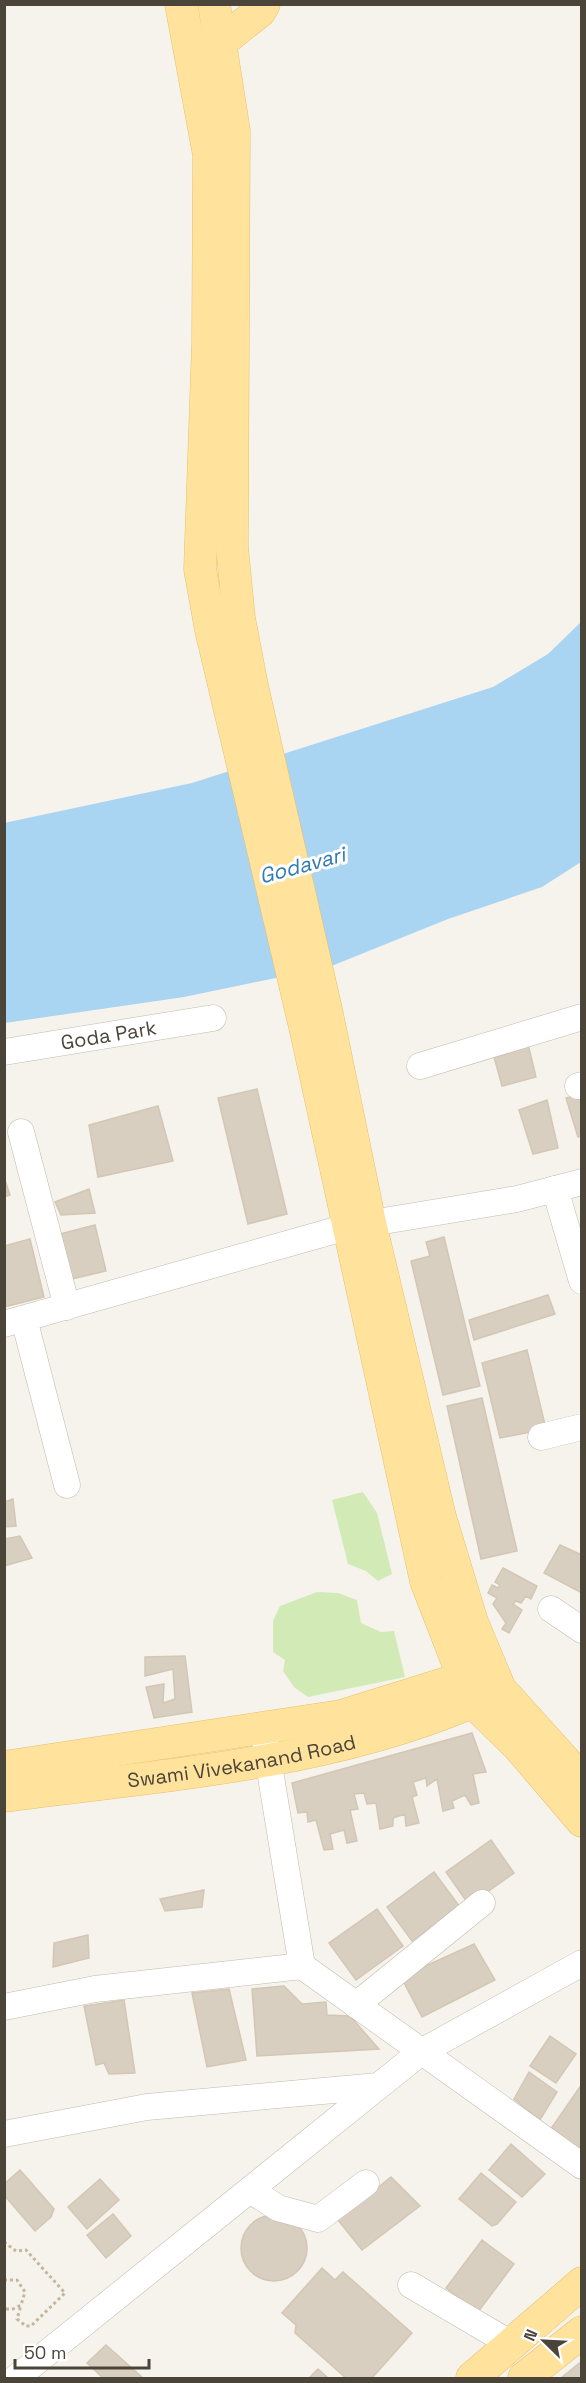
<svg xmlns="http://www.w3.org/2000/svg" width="586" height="2383" font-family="'Space Grotesk',sans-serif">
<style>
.green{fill:#d2eab5}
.water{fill:#a9d4f2}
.building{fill:#d8cfc1;stroke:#d3c7b4;stroke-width:1.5}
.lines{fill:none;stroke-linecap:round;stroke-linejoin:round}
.minor-casing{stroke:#c2bbae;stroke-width:27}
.major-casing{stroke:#e6c16a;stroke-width:33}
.path{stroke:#c4b79f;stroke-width:3;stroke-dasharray:3 3;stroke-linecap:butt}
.minor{stroke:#fff;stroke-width:26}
.major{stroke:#ffe39c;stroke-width:32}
.labels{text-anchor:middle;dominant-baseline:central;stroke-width:6;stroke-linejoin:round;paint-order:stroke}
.street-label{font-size:20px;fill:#4b4439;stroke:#fff}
.water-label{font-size:21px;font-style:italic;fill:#2e7ab2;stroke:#fff}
</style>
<rect width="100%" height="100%" fill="#f6f3ec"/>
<!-- green -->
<path class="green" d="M363 1492 377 1513 392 1574 378 1581 366 1571 348 1564 332 1500Z
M317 1592 338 1593 357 1600 361 1623 381 1632 394 1631 405 1677 308 1697 294 1687 283 1671 285 1660 273 1652V1621L280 1606Z"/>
<!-- water -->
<path class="water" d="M581 622V862L542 887 448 919 329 967 184 997 5 1023 4 823 192 783 493 687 548 654Z"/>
<!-- building -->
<path class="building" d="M528 1044 536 1077 502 1086 493 1053Z
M257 1089 287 1214 248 1224 218 1098Z
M582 1094V1136L578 1137 566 1098Z
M547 1100 558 1148 533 1154 519 1110Z
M158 1106 173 1161 98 1177 89 1125Z
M4 1177 10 1195 4 1197Z
M89 1189 95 1213 61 1215 55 1202Z
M95 1225 106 1271 63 1281 52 1236Z
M444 1237 480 1386 443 1395 411 1261 430 1256 426 1242Z
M30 1239 44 1297 4 1307V1246Z
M548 1295 555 1314 474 1340 469 1320Z
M527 1350 546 1429 500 1438 482 1363Z
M482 1398 517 1551 481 1559 447 1406Z
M13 1499 16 1526 4 1527V1502Z
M20 1536 32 1558 4 1566V1539Z
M560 1545 582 1555V1593L544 1573Z
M503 1568 537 1586 531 1599 526 1596 521 1603 516 1601 513 1604 522 1610 509 1633 502 1629 506 1623 493 1604 497 1598 488 1593 492 1585 498 1588 500 1585 495 1582Z
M185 1656 192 1712 154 1718 146 1687 164 1684 163 1703 175 1699 173 1669 145 1676V1657Z
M472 1733 486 1772 473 1774 479 1803 471 1805 465 1795 452 1801 454 1808 443 1811 437 1779 427 1786 426 1778 413 1782 417 1795 412 1797 419 1823 406 1826 405 1814 393 1818V1826L380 1829 376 1803 367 1804 364 1793 354 1794 358 1809 350 1810 357 1841 347 1843 344 1830 330 1834 333 1849 324 1850 316 1820 308 1822 307 1812 298 1813 292 1783Z
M491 1840 514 1873 469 1905 446 1872Z
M434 1872 460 1907 412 1941 387 1907Z
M204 1890 202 1907 165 1911 160 1899Z
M377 1909 403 1946 356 1980 329 1943Z
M88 1935 89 1958 53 1967 54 1943Z
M474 1944 495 1980 422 2017 401 1977Z
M284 1986 302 2004 326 2002 327 2015 350 2016 379 2049 257 2056 252 1989Z
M229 1989 246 2060 207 2067 192 1993Z
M124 2000 135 2073 109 2074 104 2063 96 2065 84 2006Z
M550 2036 576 2054 556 2083 530 2066Z
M529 2072 557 2092 540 2120 514 2099Z
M582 2084V2144L576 2152 548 2133Z
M511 2144 545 2174 522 2197 489 2170Z
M20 2170 54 2209 51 2217 35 2231 4 2195V2184Z
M481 2173 516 2202 497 2224 492 2226 459 2199Z
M391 2177 420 2206 362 2250 338 2220Z
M100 2179 119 2200 87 2229 68 2207Z
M113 2214 131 2236 106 2258 87 2235Z
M241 2248a33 33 0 1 1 66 0a33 33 0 1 1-66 0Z
M482 2240 514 2264 478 2312 446 2288Z
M322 2268 335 2280 343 2272 412 2333 372 2378H346L295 2333 296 2325 282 2313Z
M106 2345 143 2378H103L87 2363Z
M582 2361V2378H561Z
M318 2369 328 2378H309Z"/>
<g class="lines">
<!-- minor casing -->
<g class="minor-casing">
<g id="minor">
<path id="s1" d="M4 1052 213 1018"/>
<path d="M420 1066 582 1017"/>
<path d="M578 1086 582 1085"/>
<path d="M21 1132 67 1307"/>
<path d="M555 1189 582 1281"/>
<path d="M24 1319 67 1485"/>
<path d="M4 1324 347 1227 517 1199 582 1182"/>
<path d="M541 1437 582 1427"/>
<path d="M551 1609 582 1630"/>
<path d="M263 1728 302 1966"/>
<path d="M356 2005 482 1903"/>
<path d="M4 2007 95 1989 302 1966 582 2166"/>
<path d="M4 2134 147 2107 378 2086"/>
<path d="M250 2190 278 2208 318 2219 366 2183"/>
<path d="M411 2285 513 2345"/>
<path d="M16 2378 421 2052 582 1963"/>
</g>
</g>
<!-- major casing -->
<g class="major-casing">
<g id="major">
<path d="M181 4 209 155 208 343 200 569 211 630 306 1031 426 1581 473 1702 519 1747 582 1821"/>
<path d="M214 4 234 131 232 547 239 618 252 686 327 1014 370 1223 440 1517 472 1622 500 1689 564 1760 582 1783"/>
<path d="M205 50 220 43 260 11 264 4"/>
<path d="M4 1767 341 1716 463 1678 481 1670"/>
<path id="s2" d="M4 1796C167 1774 341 1764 492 1693"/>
<path d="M472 2378 582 2283"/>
<path d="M524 2378 582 2332"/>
</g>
</g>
<!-- path -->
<path class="path" d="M4 2242 16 2251 26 2250 65 2293 31 2326H26L17 2319 21 2305
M4 2280H17L25 2292 21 2305 13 2309H4"/>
<!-- minor -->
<use href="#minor" class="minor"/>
<!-- major -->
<use href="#major" class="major"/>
</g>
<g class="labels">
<!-- street labels -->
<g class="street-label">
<text stroke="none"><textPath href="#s1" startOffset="106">Goda Park</textPath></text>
<text stroke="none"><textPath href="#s2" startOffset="240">Swami Vivekanand Road</textPath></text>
</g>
<!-- water labels -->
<g class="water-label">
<text transform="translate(302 865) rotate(-15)">Godavari</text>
</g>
</g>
<!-- border -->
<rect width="586" height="2383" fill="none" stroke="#4b4439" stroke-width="12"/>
<!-- north arrow -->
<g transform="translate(544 2341) rotate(294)" stroke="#ffffff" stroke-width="4.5" paint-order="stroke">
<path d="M0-4.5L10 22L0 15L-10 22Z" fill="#4b4439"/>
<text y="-9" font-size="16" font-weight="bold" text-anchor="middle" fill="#4b4439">N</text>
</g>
<!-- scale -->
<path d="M15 2359v9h134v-9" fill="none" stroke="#4b4439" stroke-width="3"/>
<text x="24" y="2359" font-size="18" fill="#4b4439" stroke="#ffffff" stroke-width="4.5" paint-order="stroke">50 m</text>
</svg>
